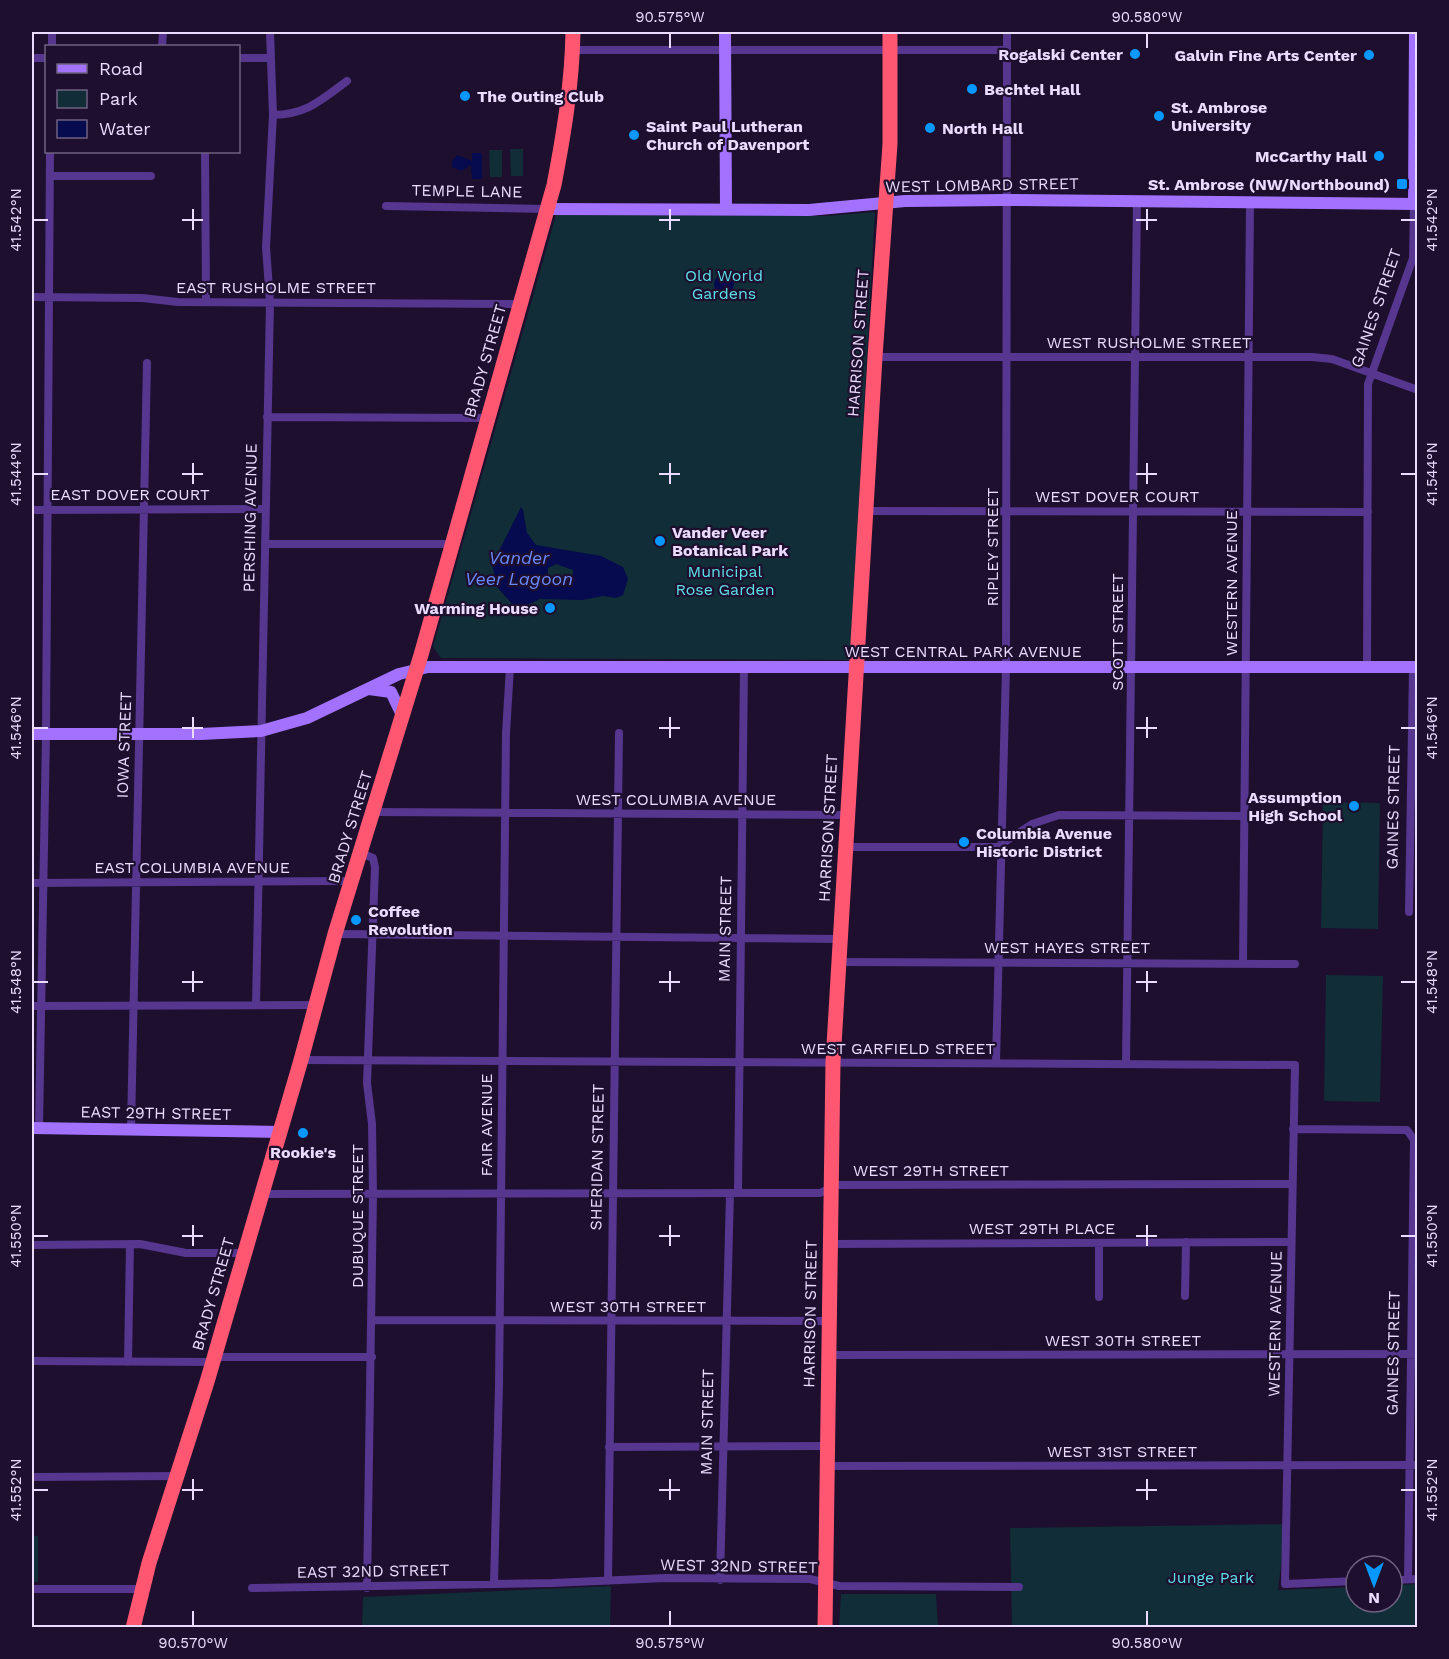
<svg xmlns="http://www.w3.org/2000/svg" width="1449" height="1659" font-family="'Work Sans',sans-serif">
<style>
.green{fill:#112d37}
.water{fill:#060a4e;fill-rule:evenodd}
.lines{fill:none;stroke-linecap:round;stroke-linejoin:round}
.street{stroke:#56368f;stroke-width:8}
.secondary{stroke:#a272ff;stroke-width:12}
.highway{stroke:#ff5671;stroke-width:15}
.ticks{fill:none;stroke:#eadbff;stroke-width:2}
.poi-dot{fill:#0798ff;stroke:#1d0f2d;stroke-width:2}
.labels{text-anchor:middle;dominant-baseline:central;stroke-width:4.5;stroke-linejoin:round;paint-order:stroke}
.poi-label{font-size:16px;font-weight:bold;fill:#eadbff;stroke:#1d0f2d;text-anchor:start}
.street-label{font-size:16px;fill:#eadbff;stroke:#1d0f2d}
.park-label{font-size:16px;fill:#5be1ea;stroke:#1d0f2d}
.water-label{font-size:18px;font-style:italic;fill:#698aff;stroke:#1d0f2d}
.neatline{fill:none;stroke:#eadbff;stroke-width:2}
.ticks-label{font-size:15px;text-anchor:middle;fill:#eadbff}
</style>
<rect width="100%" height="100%" fill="#1d0f2d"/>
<!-- green -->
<path class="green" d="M510 149H523V176H511Z
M489 150H502V177H490Z
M875 212 850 660 441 658 433 647 556 215 826 216Z
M1323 802 1380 803 1378 929 1321 928Z
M1326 975 1383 976 1380 1102 1324 1101Z
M1286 1524 1278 1590 1356 1587V1602H1392V1585L1417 1584V1627H1012L1010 1528Z
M32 1536H38V1582H32Z
M611 1586 610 1627H362L363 1597Z
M841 1594H936L938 1627H839Z"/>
<!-- water -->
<path class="water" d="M472 153H482V179H472L471 165 461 171 452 167V161L457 155 472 161Z
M714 284a10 10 0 1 1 20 0a10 10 0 1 1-20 0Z
M521 507 523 510 527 533 536 545 601 556 623 567 628 579 623 595 616 598 603 596 583 600 540 599 525 606H514L498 588 492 565ZM556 564 573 570V576L565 577 566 583 554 584 548 579V568Z"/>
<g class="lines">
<!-- street -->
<path class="street" d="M52 46V32
M162 46 163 32
M573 50H1007
M32 58H46
M238 58H270
M273 115C307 114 320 101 347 81
M205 152 206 301
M50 176H151
M386 206 547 209
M32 297 142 298 178 302 520 304
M875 357H1312L1332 359 1418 390
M267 417 487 418
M32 510 265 509
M866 511 1368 512
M265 544H453
M1367 668 1368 384 1413 258 1414 203
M374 812 847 815
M1003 843 1032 824 1059 815 1244 816
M845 847H1003
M361 853 373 858 375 867 367 1083 372 1124 373 1194 367 1588
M32 883 353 881
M1409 912 1413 667
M335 934 840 939
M838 962 1295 964
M1243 963 1250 203
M256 1005 270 302 266 247 273 115 270 32
M32 1006 316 1005
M301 1060 1295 1065 1285 1584 1356 1581
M996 1062 1006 667 1007 32
M1126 1063 1137 200
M39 1128 46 734 50 152
M131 1128 147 363
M1293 1129 1407 1130 1414 1140 1408 1579
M738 1192 744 667
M260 1194 820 1193 836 1185 1292 1184
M829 1244 1291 1242
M32 1245 140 1244 186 1253H243
M1185 1296 1186 1242
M1099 1297V1243
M372 1320 829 1321
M828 1355 1418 1354
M214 1357H372
M32 1361 212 1362
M128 1362 130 1244
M609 1447 827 1446
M827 1466 1418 1465
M32 1477 176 1476
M720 1580 730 1193
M1392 1580 1418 1579
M608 1581 619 733
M494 1584 499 1385 506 733 510 667
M252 1588 552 1583 666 1578 810 1579 839 1586 1019 1587
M32 1589H142"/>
<!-- secondary -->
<path class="secondary" d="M725 32 726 209
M1414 203 1415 32
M547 209 809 210 905 201 1006 200 1418 204
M369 689 391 692 402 715
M32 734H201L261 731 307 718 399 674 428 667H1418
M32 1128 280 1132"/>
<!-- highway -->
<path class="highway" d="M133 1628 149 1563 207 1382 301 1060 335 934 421 655 554 185C564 133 572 84 573 32
M825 1628 833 1062 875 357 890 144V32"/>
</g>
<!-- ticks -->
<path class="ticks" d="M670 33V48M1147 33V48M193 209V230M670 209V230M1147 209V230M33 220H48M182 220H203M659 220H680M1136 220H1157M1401 220H1416M193 463V484M670 463V484M1147 463V484M33 474H48M182 474H203M659 474H680M1136 474H1157M1401 474H1416M193 717V738M670 717V738M1147 717V738M33 728H48M182 728H203M659 728H680M1136 728H1157M1401 728H1416M193 971V992M670 971V992M1147 971V992M33 982H48M182 982H203M659 982H680M1136 982H1157M1401 982H1416M193 1225V1246M670 1225V1246M1147 1225V1246M33 1236H48M182 1236H203M659 1236H680M1136 1236H1157M1401 1236H1416M193 1479V1500M670 1479V1500M1147 1479V1500M33 1490H48M182 1490H203M659 1490H680M1136 1490H1157M1401 1490H1416M193 1611V1626M670 1611V1626M1147 1611V1626"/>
<!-- markers -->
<g class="poi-dot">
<circle cx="1135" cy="54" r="6"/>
<circle cx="1369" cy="55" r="6"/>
<circle cx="972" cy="89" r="6"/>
<circle cx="465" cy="96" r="6"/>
<circle cx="1159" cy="116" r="6"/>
<circle cx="930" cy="128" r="6"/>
<circle cx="634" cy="135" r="6"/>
<circle cx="1379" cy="156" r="6"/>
<rect x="1396" y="178" width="12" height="12" rx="3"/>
<circle cx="660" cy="541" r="6"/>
<circle cx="550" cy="608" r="6"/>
<circle cx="1354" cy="806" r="6"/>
<circle cx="964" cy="842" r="6"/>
<circle cx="356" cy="920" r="6"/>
<circle cx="303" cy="1133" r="6"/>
</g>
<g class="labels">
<!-- poi labels -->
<g class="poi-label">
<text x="1123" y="54" text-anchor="end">Rogalski Center</text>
<text x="1357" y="55" text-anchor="end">Galvin Fine Arts Center</text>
<text x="984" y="89">Bechtel Hall</text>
<text x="477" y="96">The Outing Club</text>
<text x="1171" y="107">St. Ambrose<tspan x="1171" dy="18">University</tspan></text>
<text x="646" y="126">Saint Paul Lutheran<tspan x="646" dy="18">Church of Davenport</tspan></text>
<text x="942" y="128">North Hall</text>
<text x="1367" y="156" text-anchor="end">McCarthy Hall</text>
<text x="1390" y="184" text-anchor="end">St. Ambrose (NW/Northbound)</text>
<text x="672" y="532">Vander Veer<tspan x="672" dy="18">Botanical Park</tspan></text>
<text x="538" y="608" text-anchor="end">Warming House</text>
<text x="1342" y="797" text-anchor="end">Assumption<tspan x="1342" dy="18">High School</tspan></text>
<text x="976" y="833">Columbia Avenue<tspan x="976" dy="18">Historic District</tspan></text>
<text x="368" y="911">Coffee<tspan x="368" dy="18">Revolution</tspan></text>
<text x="303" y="1152" text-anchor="middle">Rookie's</text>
</g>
<!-- street labels -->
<g class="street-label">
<text transform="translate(982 185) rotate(-1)">WEST LOMBARD STREET</text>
<text transform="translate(467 191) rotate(1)">TEMPLE LANE</text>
<text x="276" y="287">EAST RUSHOLME STREET</text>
<text transform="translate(1376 308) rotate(-71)">GAINES STREET</text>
<text x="1149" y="342">WEST RUSHOLME STREET</text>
<text transform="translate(858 343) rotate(-86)">HARRISON STREET</text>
<text transform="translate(485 361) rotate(-74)">BRADY STREET</text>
<text x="130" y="494">EAST DOVER COURT</text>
<text x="1117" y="496">WEST DOVER COURT</text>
<text transform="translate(250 518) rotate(-89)">PERSHING AVENUE</text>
<text transform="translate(992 547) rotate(-90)">RIPLEY STREET</text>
<text transform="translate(1231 583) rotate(-90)">WESTERN AVENUE</text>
<text transform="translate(1117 632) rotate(-90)">SCOTT STREET</text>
<text x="963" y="651">WEST CENTRAL PARK AVENUE</text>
<text transform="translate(124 745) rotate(-88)">IOWA STREET</text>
<text x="676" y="799">WEST COLUMBIA AVENUE</text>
<text transform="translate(1393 807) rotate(-89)">GAINES STREET</text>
<text transform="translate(350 827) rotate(-73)">BRADY STREET</text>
<text transform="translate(828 828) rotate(-87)">HARRISON STREET</text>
<text x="192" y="867">EAST COLUMBIA AVENUE</text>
<text transform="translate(725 929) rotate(-89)">MAIN STREET</text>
<text x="1067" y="947">WEST HAYES STREET</text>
<text x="898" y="1048">WEST GARFIELD STREET</text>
<text transform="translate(156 1113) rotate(1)">EAST 29TH STREET</text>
<text transform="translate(486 1125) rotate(-90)">FAIR AVENUE</text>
<text transform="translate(597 1157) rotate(-89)">SHERIDAN STREET</text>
<text x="931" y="1170">WEST 29TH STREET</text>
<text transform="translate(357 1216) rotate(-90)">DUBUQUE STREET</text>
<text x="1042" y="1228">WEST 29TH PLACE</text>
<text transform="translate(213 1294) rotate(-74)">BRADY STREET</text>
<text x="628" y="1306">WEST 30TH STREET</text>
<text transform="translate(810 1314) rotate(-89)">HARRISON STREET</text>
<text transform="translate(1275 1324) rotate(-89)">WESTERN AVENUE</text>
<text x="1123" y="1340">WEST 30TH STREET</text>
<text transform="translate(1393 1353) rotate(-89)">GAINES STREET</text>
<text transform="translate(707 1422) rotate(-89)">MAIN STREET</text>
<text x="1122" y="1451">WEST 31ST STREET</text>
<text transform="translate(739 1566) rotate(1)">WEST 32ND STREET</text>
<text transform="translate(373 1571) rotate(-1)">EAST 32ND STREET</text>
</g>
<!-- park labels -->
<g class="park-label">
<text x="724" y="275">Old World<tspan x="724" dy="18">Gardens</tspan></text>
<text x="725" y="571">Municipal<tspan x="725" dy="18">Rose Garden</tspan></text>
<text x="1211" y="1577">Junge Park</text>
</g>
<!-- water labels -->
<g class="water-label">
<text x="519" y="557">Vander<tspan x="519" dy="21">Veer Lagoon</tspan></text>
</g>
</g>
<!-- border -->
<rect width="1449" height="1659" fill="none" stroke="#1d0f2d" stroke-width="66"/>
<!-- legend -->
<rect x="45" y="45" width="195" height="108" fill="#1d0f2d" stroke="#6f6181" stroke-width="1.5"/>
<rect x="57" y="64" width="30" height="9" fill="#a272ff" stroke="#6f6181" stroke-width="1.5"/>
<text x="99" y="75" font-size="18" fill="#eadbff">Road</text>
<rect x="57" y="90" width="30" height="18" fill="#112d37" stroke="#6f6181" stroke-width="1.5"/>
<text x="99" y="105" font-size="18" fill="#eadbff">Park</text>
<rect x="57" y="120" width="30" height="18" fill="#060a4e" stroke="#6f6181" stroke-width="1.5"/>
<text x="99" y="135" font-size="18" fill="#eadbff">Water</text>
<!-- north arrow -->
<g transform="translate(1374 1584) rotate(180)"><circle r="28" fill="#1d0f2d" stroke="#6f6181" stroke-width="1.5"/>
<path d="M0-4.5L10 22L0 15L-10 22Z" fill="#0798ff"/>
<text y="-9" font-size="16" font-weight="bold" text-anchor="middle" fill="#eadbff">N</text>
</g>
<rect x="33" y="33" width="1383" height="1593" class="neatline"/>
<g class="ticks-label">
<text x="670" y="22">90.575°W</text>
<text x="1147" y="22">90.580°W</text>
<text transform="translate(1432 220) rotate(-90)" y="5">41.542°N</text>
<text transform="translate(16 220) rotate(-90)" y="5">41.542°N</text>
<text transform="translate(1432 474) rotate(-90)" y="5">41.544°N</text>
<text transform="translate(16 474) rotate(-90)" y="5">41.544°N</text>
<text transform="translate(1432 728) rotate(-90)" y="5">41.546°N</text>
<text transform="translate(16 728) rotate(-90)" y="5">41.546°N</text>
<text transform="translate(1432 982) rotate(-90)" y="5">41.548°N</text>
<text transform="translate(16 982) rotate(-90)" y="5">41.548°N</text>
<text transform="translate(1432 1236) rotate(-90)" y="5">41.550°N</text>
<text transform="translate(16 1236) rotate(-90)" y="5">41.550°N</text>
<text transform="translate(1432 1490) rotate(-90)" y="5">41.552°N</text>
<text transform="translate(16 1490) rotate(-90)" y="5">41.552°N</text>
<text x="193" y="1648">90.570°W</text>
<text x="670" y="1648">90.575°W</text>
<text x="1147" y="1648">90.580°W</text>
</g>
</svg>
